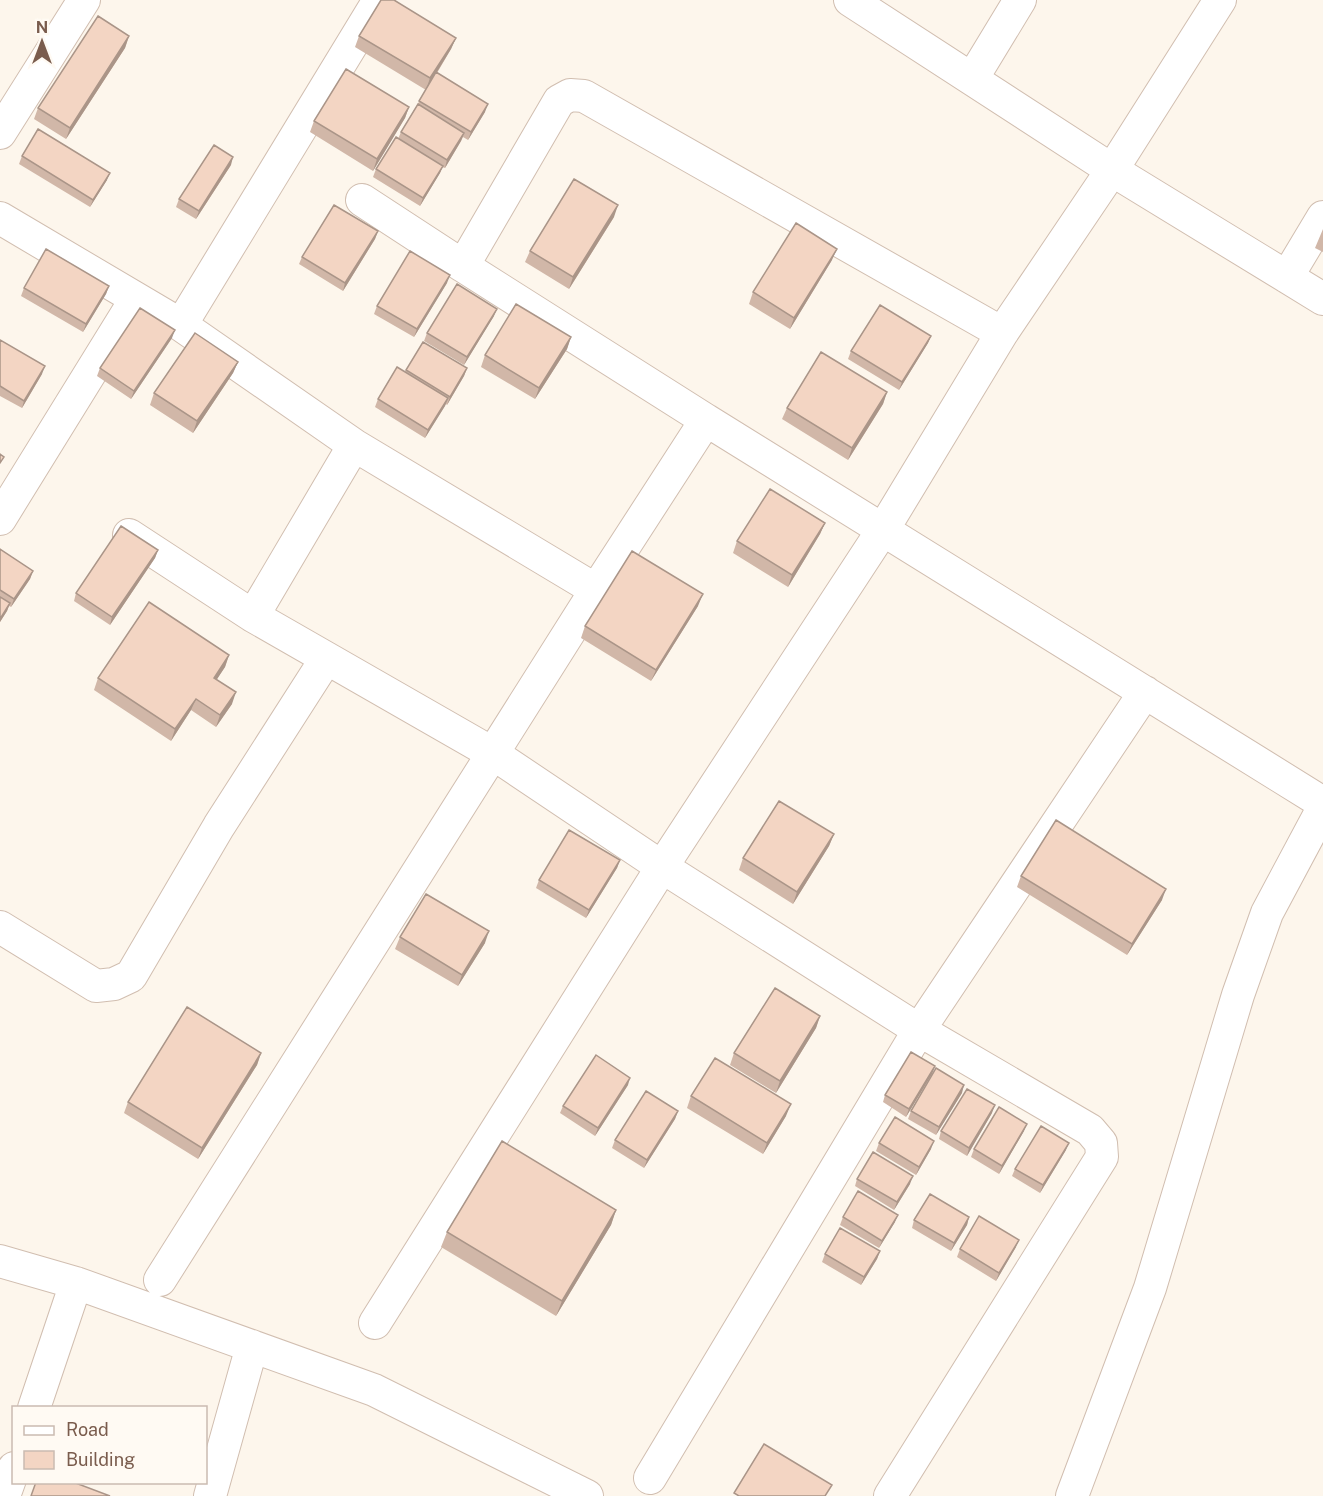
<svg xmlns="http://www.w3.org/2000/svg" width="1323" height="1496" font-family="'Public Sans',sans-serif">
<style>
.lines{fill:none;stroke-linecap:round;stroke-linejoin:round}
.minor-casing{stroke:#d1beb0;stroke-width:34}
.minor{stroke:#fff;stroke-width:32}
.wall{fill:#d1b7a8}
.shaded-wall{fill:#aa9588}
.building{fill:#f3d5c3;stroke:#aa9588;stroke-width:1.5}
</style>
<rect width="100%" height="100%" fill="#fdf6ec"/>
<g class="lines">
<!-- minor casing -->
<g class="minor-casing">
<path id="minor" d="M850 0 1112 170 1323 299
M972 79 1020 0
M0 133 84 0
M362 200 463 266
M0 218 181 325 379 0
M1287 277 1323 217
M181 325 354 445 596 590 706 420 1323 803
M706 420 463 266 559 101 570 95 584 96 1002 333
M0 519 136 299
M129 535 253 616 492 753 662 867 919 1030 1090 1130 1101 1143 1102 1157 890 1496
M253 616 354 445
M0 927 96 986 114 984 131 976 219 826 326 659
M0 1261 76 1283 374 1390 587 1496
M160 1280 596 590
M375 1323 662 867 884 528 1002 333 1112 170 1220 0
M34 1408 76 1283
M650 1478 919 1030 1145 692
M4 1496 14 1468
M210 1496 252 1346
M1072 1496 1150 1288 1238 995 1267 913 1323 808"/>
</g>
<!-- minor -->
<use href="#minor" class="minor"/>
</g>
<!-- wall -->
<path class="wall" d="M129 36 125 48 66 139 34 119 38 108Z
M359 36 456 38 451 49 437 73 485 112 468 140 463 137 461 141 445 168 442 167 440 173 420 206 373 177 376 169 398 139 401 132 426 90 355 47Z
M409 107 405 118 373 171 310 132 314 121Z
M22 156 107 180 90 207 19 164Z
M231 165 196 219 176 207 179 199Z
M614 217 569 289 525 262 530 251Z
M1323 229V252L1315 248Z
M378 231 375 239 343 291 299 264 302 257Z
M832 260 790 329 749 304 753 292Z
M447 283 414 337 374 314 377 306Z
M109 286 106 294 83 332 21 296 24 288Z
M494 316 464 365 424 341 427 333Z
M931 336 928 343 899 390 848 359 851 351Z
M571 337 567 349 535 399 481 367 485 355Z
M172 338 131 399 97 376 100 368Z
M0 340 42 374 22 408 0 396Z
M238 362 233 373 193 433 150 405 154 393Z
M467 368 464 376 447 405 446 404 425 438 375 407 378 399 405 372 406 370Z
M887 392 883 404 848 460 782 419 787 408Z
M825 523 820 534 788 587 733 553 737 541Z
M0 549 33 571 30 579 11 607 9 606 7 611 0 622Z
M158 550 155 558 110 625 74 601 76 593Z
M698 606 651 681 581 638 585 626Z
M229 655 225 667 216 680 232 704 216 727 191 710 171 741 94 690 98 678Z
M834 834 829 846 793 904 739 870 743 858Z
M620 860 617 868 586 918 536 888 539 880Z
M1021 876 1162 900 1127 955 1017 887Z
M400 937 485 943 458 986 395 949Z
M820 1016 816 1028 776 1093 730 1065 734 1053Z
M261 1053 257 1065 198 1159 124 1113 128 1102Z
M935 1066 932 1074 906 1117 883 1102 885 1095Z
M628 1085 595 1136 560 1113 563 1106Z
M962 1093 936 1135 908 1119 911 1111Z
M691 1096 786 1116 763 1154 687 1108Z
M678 1111 675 1119 644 1168 612 1148 615 1140Z
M992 1113 967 1156 939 1139 941 1131Z
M1024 1131 999 1174 971 1157 974 1149Z
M879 1143 931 1149 916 1175 876 1151Z
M1066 1150 1040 1193 1012 1176 1015 1169Z
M857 1179 910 1184 894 1210 855 1186Z
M616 1210 611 1225 556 1316 441 1247 447 1232Z
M843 1217 895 1222 879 1248 840 1225Z
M969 1217 967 1225 951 1251 912 1228 914 1220Z
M1016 1247 996 1281 957 1257 960 1249Z
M880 1251 877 1259 861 1285 822 1262 825 1254Z"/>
<!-- shaded-wall -->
<path class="shaded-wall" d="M129 36 125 48 66 139 70 128Z
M456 38 451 49 426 90 430 78Z
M488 104 485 112 468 140 471 132Z
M409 107 405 118 373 171 377 159Z
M464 133 461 141 445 168 447 160Z
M233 157 231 165 196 219 199 211Z
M443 166 440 173 420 206 423 198Z
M110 173 107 180 90 207 93 200Z
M618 205 614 217 569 289 573 277Z
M378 231 375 239 343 291 345 283Z
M837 249 832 260 790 329 794 318Z
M450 275 447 283 414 337 417 329Z
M109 286 106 294 83 332 86 324Z
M497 309 494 316 464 365 467 357Z
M175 330 172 338 131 399 134 391Z
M931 336 928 343 899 390 902 382Z
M571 337 567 349 535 399 539 388Z
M238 362 233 373 193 433 197 421Z
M45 366 42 374 22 408 24 401Z
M467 368 464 376 447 405 450 397Z
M887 392 883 404 848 460 852 448Z
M448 398 445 406 425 438 428 430Z
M825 523 820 534 788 587 792 575Z
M158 550 155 558 110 625 112 617Z
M33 571 30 579 11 607 14 599Z
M703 594 698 606 651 681 656 670Z
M10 603 7 611 0 622V619Z
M229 655 225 667 210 690 214 678Z
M236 692 232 704 216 727 220 715Z
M196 699 191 710 171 741 175 729Z
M834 834 829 846 793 904 797 892Z
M620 860 617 868 586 918 589 910Z
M1166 889 1162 900 1127 955 1132 944Z
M489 931 485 943 458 986 462 975Z
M820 1016 816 1028 776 1093 780 1081Z
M261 1053 257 1065 198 1159 202 1148Z
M935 1066 932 1074 906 1117 909 1109Z
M630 1078 628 1085 595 1136 598 1128Z
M964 1085 962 1093 936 1135 939 1127Z
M791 1104 786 1116 763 1154 767 1143Z
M995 1105 992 1113 967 1156 969 1148Z
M678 1111 675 1119 644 1168 647 1160Z
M1027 1124 1024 1131 999 1174 1002 1166Z
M934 1141 931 1149 916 1175 919 1167Z
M1069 1143 1066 1150 1040 1193 1043 1185Z
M913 1176 910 1184 894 1210 897 1202Z
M616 1210 611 1225 556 1316 562 1301Z
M898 1215 895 1222 879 1248 882 1241Z
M969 1217 967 1225 951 1251 954 1243Z
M1019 1240 1016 1247 996 1281 999 1273Z
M880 1251 877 1259 861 1285 864 1277Z"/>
<!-- building -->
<path class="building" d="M381 0H394L456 38 430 78 359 36Z
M98 16 129 36 70 128 38 108Z
M346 69 409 107 377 159 314 121Z
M436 72 488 104 471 132 419 101Z
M418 104 464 133 447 160 401 132Z
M38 129 110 173 93 200 22 156Z
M396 137 443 166 423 198 376 169Z
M214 145 233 157 199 211 179 199Z
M574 179 618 205 573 277 530 251Z
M334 205 378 231 345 283 302 257Z
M796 223 837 249 794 318 753 292Z
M46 249 109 286 86 324 24 288Z
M410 251 450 275 417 329 377 306Z
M457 284 497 309 467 357 427 333Z
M516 304 571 337 539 388 485 355Z
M880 305 931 336 902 382 851 351Z
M140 308 175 330 134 391 100 368Z
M195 333 238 362 197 421 154 393Z
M0 340 45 366 24 401 0 386Z
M423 342 467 368 450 397 406 370Z
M821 352 887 392 852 448 787 408Z
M397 367 448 398 428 430 378 399Z
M0 454 4 457 0 463Z
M770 489 825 523 792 575 737 541Z
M121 526 158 550 112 617 76 593Z
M0 549 33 571 14 599 0 590Z
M632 551 703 594 656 670 585 626Z
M0 597 10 603 0 619Z
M149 602 229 655 214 678 236 692 220 715 196 699 175 729 98 678Z
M779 801 834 834 797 892 743 858Z
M1056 820 1166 889 1132 944 1021 876Z
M569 830 620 860 589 910 539 880Z
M426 894 489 931 462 975 400 937Z
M775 988 820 1016 780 1081 734 1053Z
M187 1007 261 1053 202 1148 128 1102Z
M911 1052 935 1066 909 1109 885 1095Z
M596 1055 630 1078 598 1128 563 1106Z
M715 1058 791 1104 767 1143 691 1096Z
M936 1068 964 1085 939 1127 911 1111Z
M967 1089 995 1105 969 1148 941 1131Z
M646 1091 678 1111 647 1160 615 1140Z
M999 1107 1027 1124 1002 1166 974 1149Z
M895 1117 934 1141 919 1167 879 1143Z
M1041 1126 1069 1143 1043 1185 1015 1169Z
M502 1141 616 1210 562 1301 447 1232Z
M873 1152 913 1176 897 1202 857 1179Z
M858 1191 898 1215 882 1241 843 1217Z
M930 1194 969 1217 954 1243 914 1220Z
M979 1216 1019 1240 999 1273 960 1249Z
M840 1228 880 1251 864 1277 825 1254Z
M764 1444 832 1485 825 1496H739L734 1493Z
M36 1482H73L110 1496H31Z"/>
<!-- legend -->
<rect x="12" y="1406" width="195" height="78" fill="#fffaf3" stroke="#cabbb1" stroke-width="1.5"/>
<rect x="24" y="1426" width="30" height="9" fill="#ffffff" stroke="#cabbb1" stroke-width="1.5"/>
<text x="66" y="1436" font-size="18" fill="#7a5c4d">Road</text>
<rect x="24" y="1451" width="30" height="18" fill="#f3d5c3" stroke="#cabbb1" stroke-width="1.5"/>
<text x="66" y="1466" font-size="18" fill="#7a5c4d">Building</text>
<!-- north arrow -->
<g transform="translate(42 42)" stroke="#fffaf3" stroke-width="4.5" paint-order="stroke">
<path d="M0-4.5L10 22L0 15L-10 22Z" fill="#7a5c4d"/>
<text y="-9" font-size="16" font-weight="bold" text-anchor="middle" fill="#7a5c4d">N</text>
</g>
</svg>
